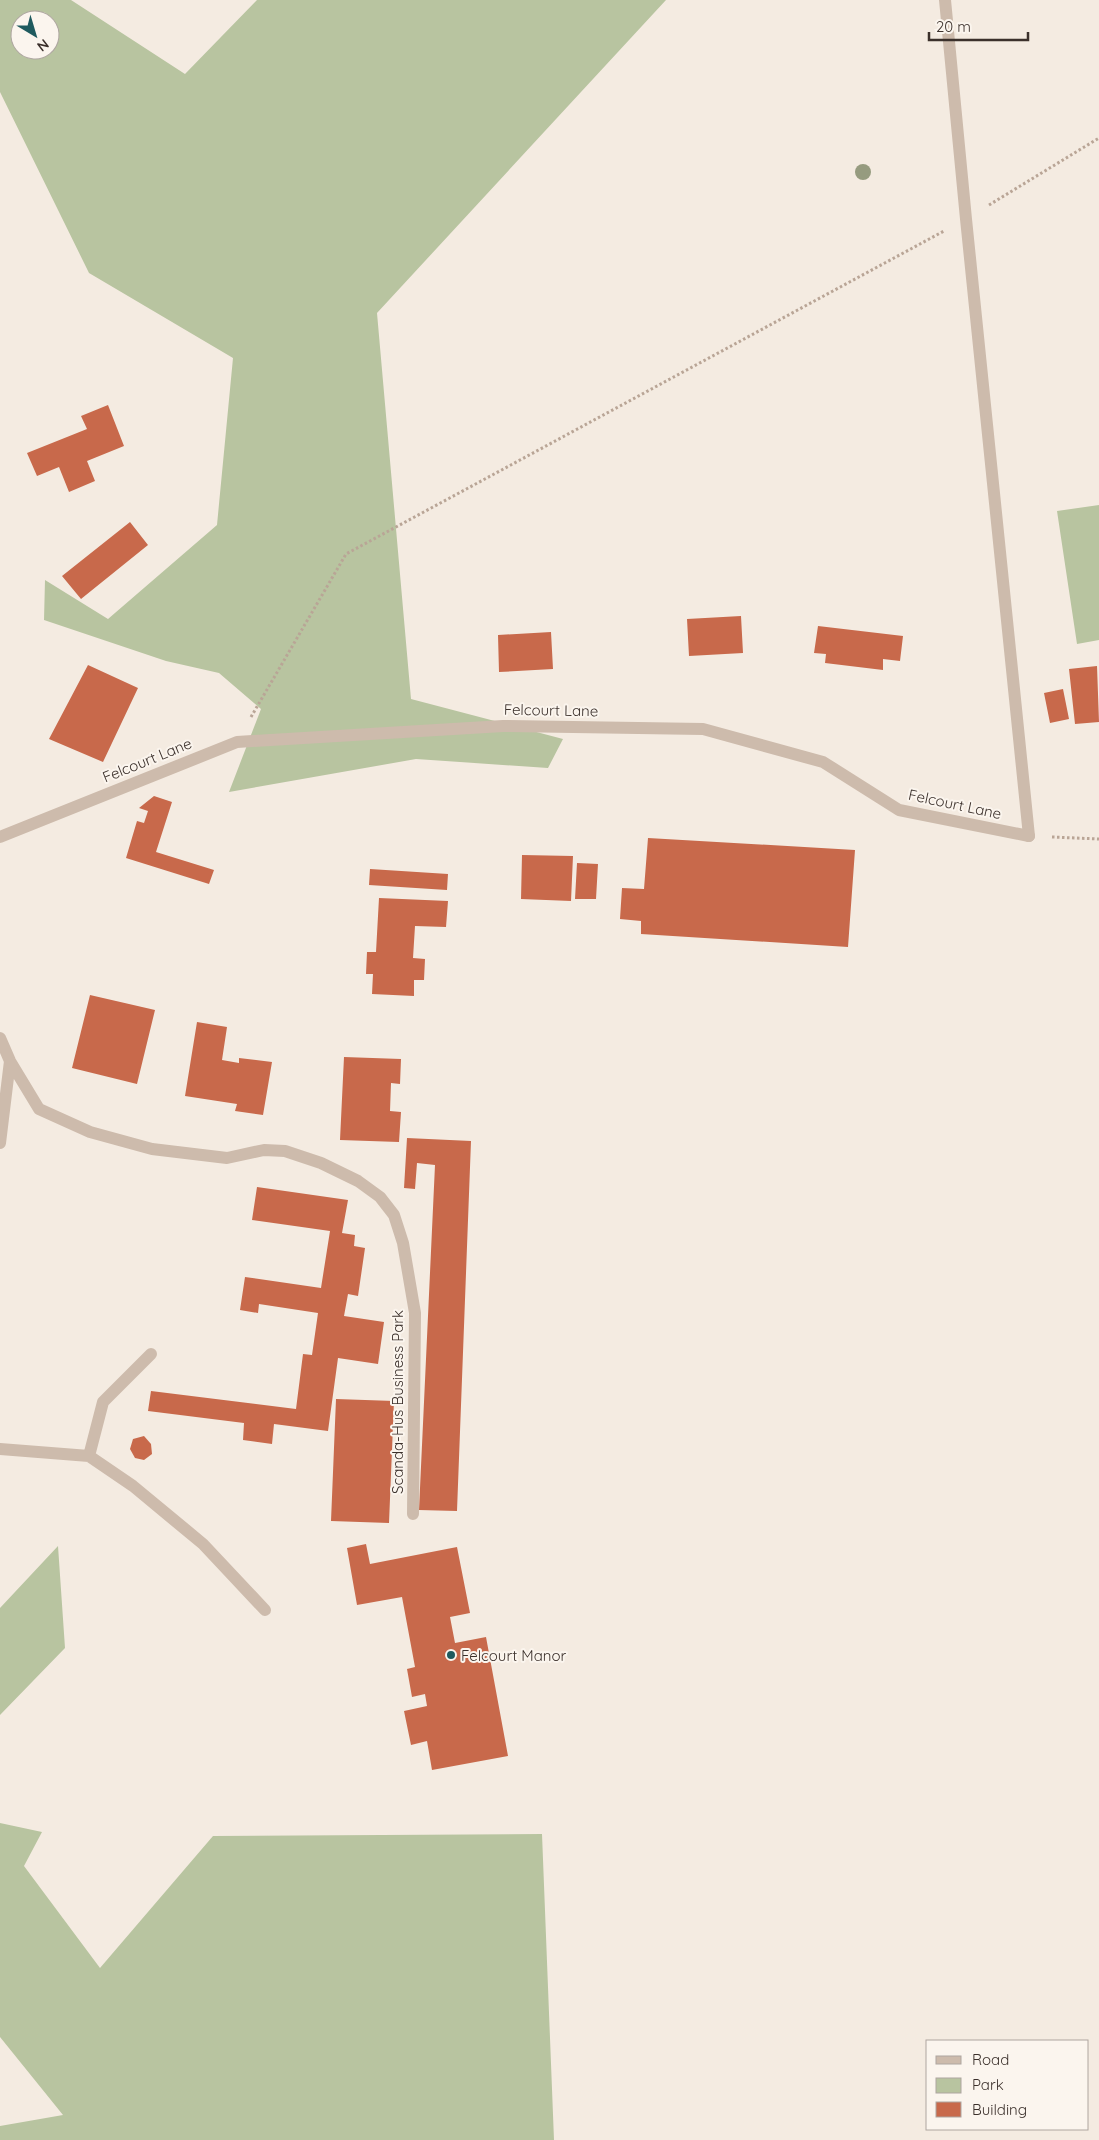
<svg xmlns="http://www.w3.org/2000/svg" width="1099" height="2140" font-family="Quicksand,sans-serif">
<style>
.green{fill:#b8c4a0;fill-rule:evenodd}
.building{fill:#c8694b}
.lines{fill:none;stroke-linecap:round;stroke-linejoin:round}
.path{stroke:#b9a596;stroke-width:3;stroke-dasharray:2.5 2.5;stroke-linecap:butt}
.service{stroke:#cdbbac;stroke-width:12}
.minor{stroke:#cdbbac;stroke-width:12}
.tree{fill:#969b7f}
.poi-dot{fill:#1f5a5e;stroke:#fbf5ee;stroke-width:2}
.labels{text-anchor:middle;dominant-baseline:central;stroke-width:4;stroke-linejoin:round;paint-order:stroke}
.street-label{font-size:15px;fill:#3b302b;stroke:#fbf5ee}
.poi-label{font-size:15px;fill:#3b302b;stroke:#fbf5ee;text-anchor:start}
</style>
<rect width="100%" height="100%" fill="#f4ebe1"/>
<!-- green -->
<path class="green" d="M0 0H71L185 74 257 0H666L377 313 411 699 563 739 548 768 416 759 229 792 261 709 219 673 166 661 44 620 45 580 108 619 217 525 233 358 89 273 0 92ZM20 20H50V50H20Z
M1099 505V640L1077 644 1057 511Z
M58 1546 65 1648 0 1715V1608Z
M0 1823 42 1832 24 1866 100 1968 213 1836 542 1834 554 2140H0V2126L63 2115 0 2037Z"/>
<!-- building -->
<path class="building" d="M108 405 124 446 87 461 95 481 69 492 59 467 37 476 27 453 87 429 81 416Z
M130 522 148 545 81 599 62 576Z
M741 616 743 653 689 656 687 619Z
M818 626 903 636 900 661 883 659V670L825 663 826 654 814 653Z
M551 632 553 669 499 672 498 635Z
M88 665 138 688 103 762 49 739Z
M1097 666 1099 722 1075 724 1069 669Z
M1063 689 1069 719 1050 723 1044 693Z
M154 796 172 802 156 852 214 870 209 884 126 858 137 821 144 823 148 811 139 808Z
M648 838 855 850 848 947 641 934V921L620 919 622 888 644 889Z
M522 855 573 856 571 901 521 899Z
M577 863 598 864 596 899H575Z
M370 869 448 874 447 890 369 885Z
M379 898 448 901 446 927 415 926 413 958 425 959 424 980H414V996L372 994 373 974H366L367 952H376Z
M90 995 155 1010 137 1084 72 1068Z
M197 1022 227 1027 222 1060 239 1063V1058L272 1062 263 1115 235 1111 237 1104 185 1096Z
M344 1057 401 1059 400 1084 391 1083 390 1111 401 1112 399 1142 340 1140Z
M407 1138 471 1141 457 1511 419 1510 435 1165 417 1163 415 1189 404 1188Z
M257 1187 348 1200 342 1233 355 1235 354 1246 365 1248 358 1296 348 1294 344 1316 384 1322 378 1364 338 1358 328 1431 274 1424 272 1444 243 1440 244 1423 148 1411 151 1391 296 1409 303 1354 312 1355 318 1313 259 1304 258 1313 240 1310 245 1277 321 1288 330 1231 252 1220Z
M336 1399 394 1401 389 1523 331 1521Z
M144 1436 151 1444 152 1454 144 1460 135 1458 130 1449 133 1439Z
M366 1544 370 1564 457 1547 470 1613 450 1617 455 1643 486 1637 508 1756 432 1770 427 1741 411 1745 404 1711 427 1706 425 1694 412 1697 407 1669 415 1667 402 1597 357 1605 347 1548Z"/>
<g class="lines">
<!-- path -->
<path class="path" d="M989 205 1099 138
M251 717 346 554 944 231
M1052 837 1099 839"/>
<!-- service -->
<path class="service" d="M945 0 966 219 1029 836
M0 1038 10 1061 39 1109 90 1132 152 1149 227 1158 264 1150 285 1151 321 1163 358 1181 380 1197 394 1215 403 1243 415 1313 413 1514
M0 1143 10 1061
M0 1449 89 1456 133 1486 203 1544 265 1610
M89 1456 103 1402 151 1354"/>
<!-- minor -->
<path class="minor" d="M0 837 237 742 503 726 703 729 823 762 899 810 1029 836"/>
</g>
<!-- trees -->
<circle class="tree" cx="863" cy="172" r="8"/>
<!-- markers -->
<circle class="poi-dot" cx="451" cy="1655" r="5"/>
<g class="labels">
<!-- street labels -->
<g class="street-label">
<text transform="translate(551 710) rotate(1)">Felcourt Lane</text>
<text transform="translate(147 760) rotate(-22)">Felcourt Lane</text>
<text transform="translate(955 804) rotate(12)">Felcourt Lane</text>
<text transform="translate(397 1402) rotate(-90)">Scanda-Hus Business Park</text>
</g>
<!-- poi labels -->
<g class="poi-label">
<text x="461" y="1655">Felcourt Manor</text>
</g>
</g>
<!-- legend -->
<rect x="926" y="2040" width="162" height="90" fill="#fbf5ee" stroke="#aea6a0"/>
<rect x="936" y="2056" width="25" height="8" fill="#cdbbac" stroke="#aea6a0"/>
<text x="972" y="2065" font-size="15" fill="#3b302b">Road</text>
<rect x="936" y="2078" width="25" height="15" fill="#b8c4a0" stroke="#aea6a0"/>
<text x="972" y="2090" font-size="15" fill="#3b302b">Park</text>
<rect x="936" y="2102" width="25" height="15" fill="#c8694b" stroke="#aea6a0"/>
<text x="972" y="2115" font-size="15" fill="#3b302b">Building</text>
<!-- north arrow -->
<g transform="translate(35 35) rotate(142)"><circle r="24" fill="#fbf5ee" stroke="#aea6a0"/>
<path d="M0-4L9 19L0 12L-9 19Z" fill="#1f5a5e"/>
<text y="-8" font-size="14" font-weight="bold" text-anchor="middle" fill="#3b302b">N</text>
</g>
<!-- scale -->
<path d="M929 32v8h99v-8" fill="none" stroke="#3b302b" stroke-width="2.5"/>
<text x="936" y="32" font-size="15" fill="#3b302b" stroke="#fbf5ee" stroke-width="4" paint-order="stroke">20 m</text>
</svg>
